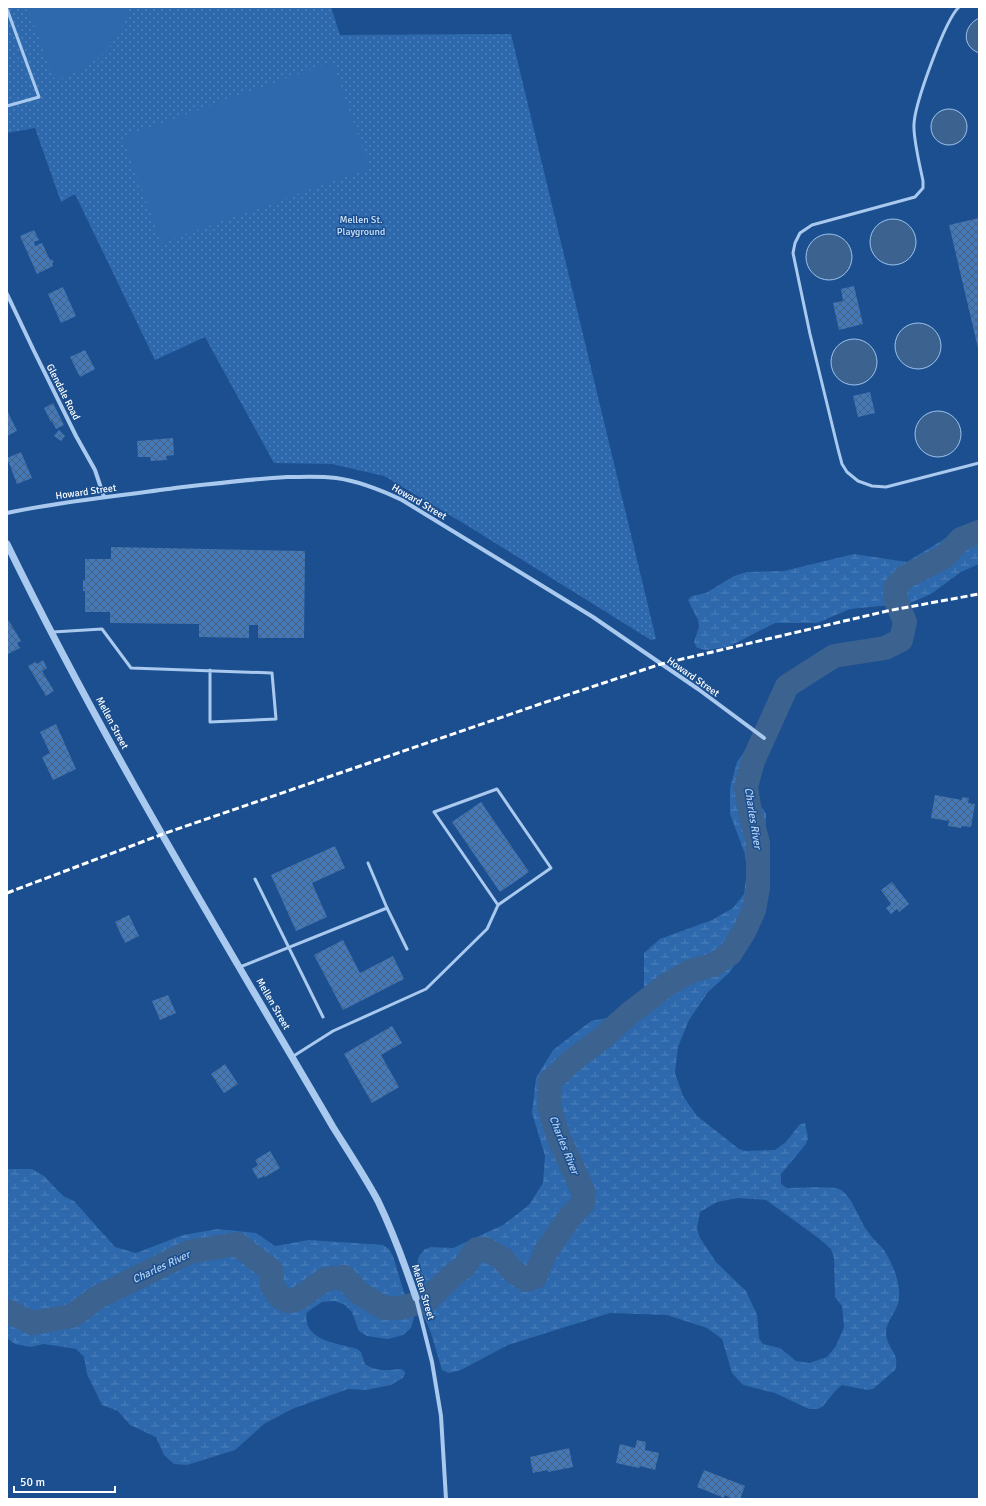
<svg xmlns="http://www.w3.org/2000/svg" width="986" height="1506" viewBox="0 0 986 1506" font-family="Signika,sans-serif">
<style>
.wetland{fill:url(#wetland-marsh);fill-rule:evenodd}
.park{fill:url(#park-dots)}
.pitch{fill:#2e69ad}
.water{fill:#3c6290;stroke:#9cc4f0}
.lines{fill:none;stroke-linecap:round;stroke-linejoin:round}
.river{stroke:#3c6290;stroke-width:24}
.building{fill:url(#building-cross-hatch)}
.service{stroke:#a9c9ee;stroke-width:3}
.minor{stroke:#a9c9ee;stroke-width:4}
.tertiary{stroke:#a9c9ee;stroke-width:7}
.rail{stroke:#fff;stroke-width:3;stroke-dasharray:7 3;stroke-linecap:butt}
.labels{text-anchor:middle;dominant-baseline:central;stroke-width:3;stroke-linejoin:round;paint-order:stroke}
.park-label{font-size:10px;fill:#cfe3fa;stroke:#1b4f8f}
.street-label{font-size:10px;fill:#fff;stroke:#1b4f8f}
.water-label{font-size:11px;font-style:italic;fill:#b5d3f5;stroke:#1b4f8f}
</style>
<defs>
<pattern id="wetland-marsh" width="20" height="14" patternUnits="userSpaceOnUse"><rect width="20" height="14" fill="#2e69ad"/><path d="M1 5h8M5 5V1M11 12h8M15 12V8" fill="none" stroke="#4d80b9"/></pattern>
<pattern id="park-dots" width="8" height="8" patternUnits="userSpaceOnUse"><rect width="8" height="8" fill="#2e69ad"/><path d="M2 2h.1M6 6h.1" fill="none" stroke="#4d80b9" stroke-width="1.8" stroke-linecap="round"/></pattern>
<pattern id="building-cross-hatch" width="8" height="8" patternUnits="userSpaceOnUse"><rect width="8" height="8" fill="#4478b7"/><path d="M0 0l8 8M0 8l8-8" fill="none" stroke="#486282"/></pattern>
</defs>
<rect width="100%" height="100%" fill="#1b4f8f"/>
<g class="wetland">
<polygon points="979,526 979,564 961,572 931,594 910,603 850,609 817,623 775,623 728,647 707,650 697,648 694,642 699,627 698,620 688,600 692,596 706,593 734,576 747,572 784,571 854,554 907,562 959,530"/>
<path d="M752,748L756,749C763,765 749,783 755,799C757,806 763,806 766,814L764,892L762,908L749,944L729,973L708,992L689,1020L678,1047L675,1073L683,1096L697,1116L739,1149L745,1151L775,1150L786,1142L800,1124L805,1123L808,1138L806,1144L781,1174V1184L787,1188C799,1188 829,1186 839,1189C851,1194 859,1219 866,1229C871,1237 878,1243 884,1250C888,1256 892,1265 895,1272C898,1281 900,1290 899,1299C898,1311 886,1320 886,1333C886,1348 901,1353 895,1370L873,1389L867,1390L842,1385L837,1389L823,1406L818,1409H809L775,1393L743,1385L732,1373L722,1339L707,1328L667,1315L610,1313L508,1345L461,1370L449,1373L442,1370L431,1333L423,1314L426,1299L425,1291L418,1277L416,1270L419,1256L425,1249L431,1247L453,1248L503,1225L529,1205L543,1183L545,1156L532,1113L536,1078L553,1050L591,1021L617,1016L636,1001L644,988V953L660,939L712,920L733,908L744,894L747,871L745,854L730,814V788L737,762L746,749ZM738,1198L766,1200L817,1237L831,1249L834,1258L835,1297L842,1306L844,1327L836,1346L827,1357L809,1363L796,1361L780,1348L763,1344L759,1338L757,1315L746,1291L716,1262L700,1238L697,1229L700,1212L717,1202Z"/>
<path d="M7,1169H32L44,1176L63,1196L74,1201L115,1247L136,1253L183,1235L218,1229L256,1233L275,1246L309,1240L383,1245L389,1249L393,1256L406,1299L413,1308L414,1317L411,1328L403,1335L388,1339L367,1336L359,1331L352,1312L345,1305L335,1301L322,1302L307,1312C301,1340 337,1343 357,1349L361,1352L365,1364C376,1372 388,1370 401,1369L404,1371L405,1373L403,1378L391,1385L366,1390L348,1389L292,1409L264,1424L235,1450L187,1465L174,1464L164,1455L156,1437L130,1425L118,1411L102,1405L87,1374L84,1357L76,1349L44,1344L31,1347L15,1344L7,1338Z"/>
</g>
<polygon class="park" points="7,7 331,7 340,35 511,34 656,639 651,640 468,526 384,476 332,464 274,463 205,337 155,360 75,194 61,202 35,128 7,133"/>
<g class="pitch">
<path d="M27,7H129C120,45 92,70 55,80Z"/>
<polygon points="332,62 370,168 161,243 123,137"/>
</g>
<g class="water">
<path d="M979,18V53C961,46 963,26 979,18Z"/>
<circle cx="949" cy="127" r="18"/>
<circle cx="893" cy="242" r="23"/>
<circle cx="829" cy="257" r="23"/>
<circle cx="918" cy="346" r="23"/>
<circle cx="854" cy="362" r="23"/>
<circle cx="938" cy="434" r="23"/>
</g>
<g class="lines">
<polyline class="river" points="7,1311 32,1323 72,1316 98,1297 189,1252 237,1244 271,1270 272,1286 280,1297 288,1301 296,1300 326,1279 344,1277 359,1293 384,1308 400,1308 426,1301 454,1274 464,1267 472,1255 477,1249 485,1249 503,1259 513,1271 526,1280 535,1277 546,1251 570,1217 583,1203 584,1193 558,1136 549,1106 550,1081 573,1060 601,1039 630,1013 668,984 691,971 713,965 730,954 744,932 754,910 758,888 758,843 750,812 746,787 753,761 787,686 834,656 885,648 901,640 905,622 895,598 896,587 905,577 944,557 961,539 979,532"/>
</g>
<g class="building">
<polygon points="979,218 979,348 978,348 949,225"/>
<polygon points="34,230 39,240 34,242 35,246 42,243 50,260 52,259 54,262 52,263 53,266 37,274 20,236"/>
<polygon points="854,286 863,324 839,330 833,303 843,301 841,289"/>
<polygon points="63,287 76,316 61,323 48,294"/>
<polygon points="85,350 95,369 80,377 70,357"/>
<polygon points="870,392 875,413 858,417 853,396"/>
<polygon points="53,403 64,425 56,429 52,421 51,422 44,408"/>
<polygon points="7,410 17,431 7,436"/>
<polygon points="59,430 65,436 61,441 54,436"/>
<polygon points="173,438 174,455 166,456 167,460 151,461 150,457 138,457 137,441"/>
<polygon points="21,452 32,478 17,484 7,458"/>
<polygon points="111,547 305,551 304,638 258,638 258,625 249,625 249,638 199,637 199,624 110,623 110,612 85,612 85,591 83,591 83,580 85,580 85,559 111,559"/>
<polygon points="9,621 21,641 17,643 20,648 8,654 7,622"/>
<polygon points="43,660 47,668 42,671 54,691 46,696 28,666 35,662 37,664"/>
<polygon points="56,724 76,769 53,780 42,757 50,753 40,732"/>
<polygon points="935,795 962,800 962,797 969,798 968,803 975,804 971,827 962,826 961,828 948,826 949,821 931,818"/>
<polygon points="481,802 529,872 500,892 452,822"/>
<polygon points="335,846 345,868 312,883 327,917 296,931 271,875"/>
<polygon points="892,882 909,904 899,912 897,909 891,914 886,908 891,904 881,890"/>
<polygon points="129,915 139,936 125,943 115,922"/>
<polygon points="343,940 360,973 393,956 404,979 343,1010 314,955"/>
<polygon points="168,995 176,1013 160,1020 152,1001"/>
<polygon points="392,1026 402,1043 381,1055 399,1087 372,1103 344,1054"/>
<polygon points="225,1064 238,1084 224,1093 211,1074"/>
<polygon points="270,1151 280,1168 265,1177 264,1176 258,1179 252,1169 258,1165 255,1160"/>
<polygon points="637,1440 646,1442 645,1450 659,1453 655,1470 640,1466 639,1468 616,1463 620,1444 635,1448"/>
<polygon points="569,1448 573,1467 548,1472 548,1470 533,1473 530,1457"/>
<polygon points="704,1470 745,1486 740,1499 734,1499 724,1495 724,1498 697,1487"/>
</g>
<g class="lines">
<g class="service">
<path d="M959,7C945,20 915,103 914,124C913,138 920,166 923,181V188L915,197L812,225L800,233L795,243L793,253L810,334L838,449L842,464L847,472L858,481L872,486L886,487L979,463"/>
<polyline points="7,9 39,97 7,106"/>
<polyline points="53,632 102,629 131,668 272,673 276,719 210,722 210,670"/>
<polyline points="368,863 387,908"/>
<polyline points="255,879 323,1017"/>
<polyline points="240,967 387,908 407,949"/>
<polyline points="292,1057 333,1031 426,989 487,929 498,905 434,812 497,789 551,868 498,905"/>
</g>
<g class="minor">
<polyline points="7,294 34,351 76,436 95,470 104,497"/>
<path d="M7,513C62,501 119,496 175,488C213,484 250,479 287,477C303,477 320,476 336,478C359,481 381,490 402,500L593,617L698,689L764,738"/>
<polyline points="416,1298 432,1362 441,1416 446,1499"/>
</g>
<path class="tertiary" d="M7,544C104,744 221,935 333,1127C348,1151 364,1175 378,1201C393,1232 405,1265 416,1298"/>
<polyline class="rail" points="7,893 163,834 540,704 661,664 887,611 979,594"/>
</g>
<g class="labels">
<g class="park-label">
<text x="361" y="220">Mellen St.<tspan x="361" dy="12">Playground</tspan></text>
</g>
<g class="street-label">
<text transform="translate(63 392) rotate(63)">Glendale Road</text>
<text transform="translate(86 492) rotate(-8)">Howard Street</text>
<text transform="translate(419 502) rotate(30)">Howard Street</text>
<text transform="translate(693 677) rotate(35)">Howard Street</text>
<text transform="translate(112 723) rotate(62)">Mellen Street</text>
<text transform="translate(273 1004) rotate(60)">Mellen Street</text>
<text transform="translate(423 1292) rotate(73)">Mellen Street</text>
</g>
<g class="water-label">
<text transform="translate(753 818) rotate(81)">Charles River</text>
<text transform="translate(564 1145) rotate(68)">Charles River</text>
<text transform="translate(161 1267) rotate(-25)">Charles River</text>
</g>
</g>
<rect width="986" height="1506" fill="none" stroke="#ffffff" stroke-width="16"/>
<path d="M14 1486v6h101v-6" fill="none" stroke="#ffffff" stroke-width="2"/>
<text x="20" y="1486" font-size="12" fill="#ffffff" stroke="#1b4f8f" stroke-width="3" paint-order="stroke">50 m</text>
</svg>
